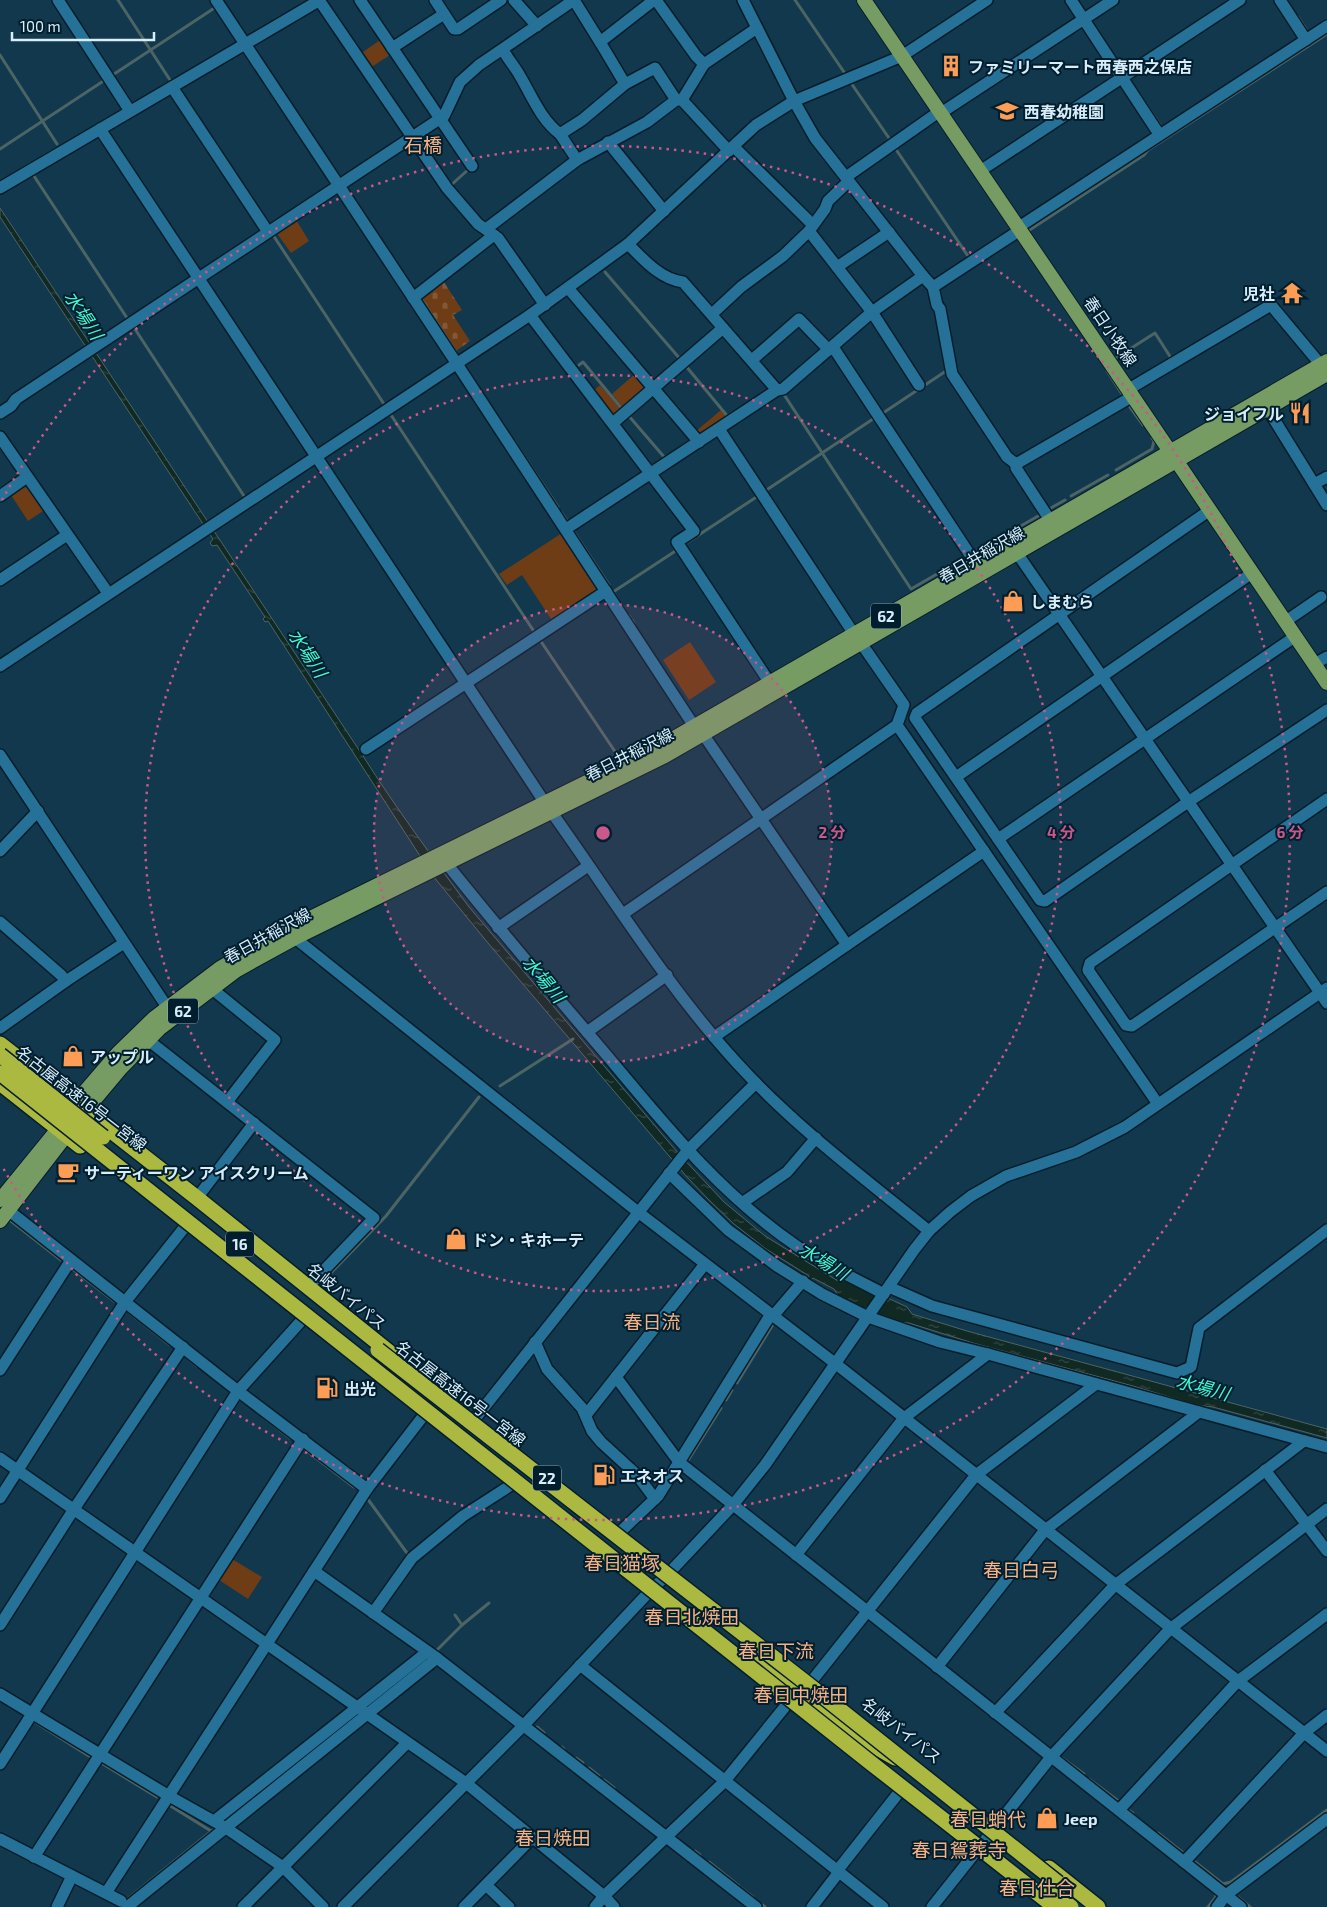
<svg xmlns="http://www.w3.org/2000/svg" width="1327" height="1907" viewBox="0 0 1327 1907" font-family="'Exo 2','Noto Sans JP',sans-serif">
<style>
.grass{fill:#6e3c15}
.cemetery{fill:url(#cemetery-stones)}
.water{fill:url(#water-ripples);stroke:#4d6464}
.lines{fill:none;stroke-linecap:round;stroke-linejoin:round}
.stream{stroke:#4d6464;stroke-width:3}
.minor-casing{stroke:#071e2a;stroke-width:14}
.major-casing{stroke:#071e2a;stroke-width:16}
.highway-casing{stroke:#071e2a;stroke-width:18}
.minor{stroke:#257197;stroke-width:11}
.major{stroke:#769c63;stroke-width:14}
.highway{stroke:#acb941;stroke-width:15}
.highway-bridge-casing{stroke:#071e2a;stroke-width:18;stroke-linecap:butt}
.highway-bridge{stroke:#acb941;stroke-width:15}
.ring{fill:none;stroke:#c9588b;stroke-width:2.5;stroke-dasharray:2.5 5}
.labels{text-anchor:middle;dominant-baseline:central;stroke-width:4;stroke-linejoin:round;paint-order:stroke}
.shield{fill:#001e2e;stroke:#97afbd;stroke-width:1}
.shield-label{font-size:15px;font-weight:bold;fill:#d8edfa}
.poi-label{font-size:16px;font-weight:bold;fill:#d8edfa;stroke:#001e2e;text-anchor:start}
.street-label{font-size:16px;fill:#d8edfa;stroke:#001e2e}
.water-label{font-size:18px;font-style:italic;fill:#41f9d3;stroke:#001e2e}
.quarter-label{font-size:19px;fill:#f6b284;stroke:#001e2e}
.centre{fill:#c9588b;stroke:#001e2e;stroke-width:2.5}
.ring-label{font-size:15px;text-anchor:middle;font-weight:bold;fill:#c9588b;stroke:#001e2e;stroke-width:4;stroke-linejoin:round;paint-order:stroke}
</style>
<defs>
<pattern id="cemetery-stones" width="16" height="16" patternUnits="userSpaceOnUse" patternTransform="scale(1.25)"><rect width="16" height="16" fill="#6e3c15"/><path d="M2 7V4a2 2 0 0 1 4 0v3zM10 15v-3a2 2 0 0 1 4 0v3z" fill="#825838"/></pattern>
<pattern id="water-ripples" width="26" height="14" patternUnits="userSpaceOnUse" patternTransform="scale(1.25)"><rect width="26" height="14" fill="#112923"/><path d="M2 4q2-2 4 0t4 0M15 11q2-2 4 0t4 0" fill="none" stroke="#334844"/></pattern>
</defs>
<rect width="100%" height="100%" fill="#11384c"/>
<g class="grass">
<polygon points="383,38 393,53 370,68 360,54"/>
<polygon points="295,218 309,241 291,253 276,232"/>
<polygon points="636,373 649,388 625,410 612,394"/>
<polygon points="600,385 623,412 615,419 592,392"/>
<polygon points="721,410 727,417 699,436 695,432"/>
<polygon points="24,487 28,488 43,511 28,521 11,495"/>
<polygon points="562,533 601,591 553,622 522,575 507,585 499,574"/>
<polygon points="690,642 716,682 689,700 663,660"/>
<polygon points="232,1559 262,1577 248,1599 219,1580"/>
</g>
<polygon class="cemetery" points="442,279 462,310 453,315 470,341 456,351 420,296"/>
<path class="water" d="M0,208L361,753L364,751L366,755L363,756C396,808 433,858 469,907L678,1153L724,1202L765,1236L838,1281L849,1280L907,1307L912,1314L967,1331L1327,1429V1438L1213,1407L1196,1405L1133,1386L973,1343L909,1323L895,1322L839,1297L834,1289L813,1278L811,1280L808,1279L809,1276L766,1249L734,1224L710,1201L687,1177L488,943L433,876L268,621L265,622L263,619L265,617L217,545L212,546L210,543L213,539L0,217Z"/>
<g class="lines">
<g class="stream">
<polyline points="118,0 170,80"/>
<polyline points="795,0 846,75"/>
<polyline points="1298,17 1306,29"/>
<polyline points="0,55 57,144"/>
<polyline points="851,83 891,141"/>
<polyline points="1137,91 1160,125"/>
<polyline points="895,148 970,259"/>
<polyline points="0,149 216,7"/>
<polyline points="34,176 129,321"/>
<polyline points="450,186 470,168"/>
<polyline points="1028,231 1144,155 1148,150 1327,34"/>
<polyline points="273,235 384,404"/>
<polyline points="605,272 681,360"/>
<polyline points="420,297 456,352"/>
<polyline points="133,326 244,496"/>
<polyline points="1114,359 1155,333 1171,358"/>
<polyline points="579,365 583,362 623,410"/>
<polyline points="685,365 729,418"/>
<polyline points="1107,371 1122,394"/>
<polyline points="783,393 911,589 963,559"/>
<polyline points="1130,407 1143,425"/>
<polyline points="883,413 946,371 946,368"/>
<polyline points="391,415 535,633"/>
<polyline points="628,415 665,458"/>
<polyline points="510,435 558,507"/>
<polyline points="1116,470 1152,449 1154,441 1152,438"/>
<polyline points="768,489 873,419"/>
<polyline points="1071,496 1108,475"/>
<polyline points="1049,509 1065,500"/>
<polyline points="561,512 567,521"/>
<polyline points="574,532 609,585"/>
<polyline points="1003,536 1040,515 1039,513"/>
<polyline points="685,544 758,496"/>
<polyline points="977,551 997,539"/>
<polyline points="625,611 613,592 677,550"/>
<polyline points="628,615 630,617"/>
<polyline points="632,620 634,624"/>
<polyline points="540,640 618,756"/>
<polyline points="500,1086 573,1039"/>
<polyline points="11,1221 61,1260"/>
<polyline points="74,1270 114,1301"/>
<polyline points="326,1278 386,1216 479,1097"/>
<polyline points="130,1313 170,1345"/>
<polyline points="186,1357 197,1366"/>
<polyline points="737,1383 772,1326"/>
<polyline points="726,1400 732,1390"/>
<polyline points="262,1416 290,1438"/>
<polyline points="307,1451 354,1487"/>
<polyline points="687,1462 721,1408"/>
<polyline points="367,1498 407,1553"/>
<polyline points="661,1500 680,1472"/>
<polyline points="455,1615 462,1625"/>
<polyline points="435,1652 462,1625 489,1603"/>
<polyline points="365,1708 386,1692"/>
<polyline points="35,1722 89,1756"/>
<polyline points="537,1727 544,1733"/>
<polyline points="562,1747 564,1749"/>
<polyline points="576,1758 583,1763"/>
<polyline points="1062,1758 1084,1774"/>
<polyline points="103,1764 157,1797"/>
<polyline points="589,1768 599,1776"/>
<polyline points="1089,1779 1117,1800"/>
<polyline points="604,1780 614,1788"/>
<polyline points="169,1805 211,1831"/>
<polyline points="1130,1811 1133,1813"/>
<polyline points="225,1821 358,1714"/>
<polyline points="1158,1833 1182,1852"/>
<polyline points="695,1851 700,1855"/>
<polyline points="709,1862 739,1886"/>
<polyline points="1195,1862 1223,1884 1231,1882 1327,1810"/>
<polyline points="741,1888 753,1897"/>
<polyline points="1238,1897 1250,1907"/>
<polyline points="124,1902 213,1830"/>
<polyline points="763,1905 765,1907"/>
<polyline points="1208,1907 1216,1897 1215,1892"/>
</g>
<g class="minor-casing">
<g id="minor">
<polyline points="58,0 130,111"/>
<polyline points="216,0 457,364 694,726"/>
<polyline points="319,0 447,188 478,224 498,238 545,305"/>
<polyline points="360,0 472,166"/>
<polyline points="435,0 454,29 458,29 501,0"/>
<polyline points="514,0 537,26"/>
<polyline points="574,0 600,42"/>
<polyline points="656,0 696,56 704,64"/>
<polyline points="743,0 794,101 815,138 923,276 933,287 937,305 940,309 952,374 1007,457 1016,464"/>
<polyline points="1071,0 1159,134"/>
<polyline points="1280,0 1306,40"/>
<polyline points="392,48 444,14"/>
<path d="M503,50C508,59 515,67 520,76C532,96 541,120 560,134L582,120L625,84L655,68L676,100"/>
<polyline points="625,84 600,42 654,0"/>
<polyline points="172,87 268,232"/>
<polyline points="682,100 729,151"/>
<polyline points="941,113 1113,0"/>
<path d="M100,129L545,803C608,890 664,983 736,1062C793,1125 863,1177 929,1231"/>
<polyline points="560,134 577,160"/>
<polyline points="608,142 664,211"/>
<polyline points="734,147 813,225"/>
<polyline points="980,171 1240,0"/>
<polyline points="846,177 940,111"/>
<polyline points="0,188 320,0"/>
<polyline points="1019,227 1327,26"/>
<polyline points="486,229 577,160 647,122 676,100 682,100 704,64 757,28"/>
<polyline points="809,231 872,312 919,385"/>
<path d="M628,244C643,259 660,279 683,282L777,390"/>
<polyline points="837,267 889,232"/>
<polyline points="933,287 1020,230"/>
<polyline points="568,288 699,442"/>
<polyline points="413,298 494,235"/>
<polyline points="712,314 741,287 783,256 809,231 825,209 828,201 849,181"/>
<polyline points="530,315 694,531 677,542 770,683"/>
<polyline points="833,347 976,564"/>
<polyline points="752,360 799,319 829,350"/>
<polyline points="1129,389 1271,305 1321,365"/>
<polyline points="1267,408 1327,505"/>
<polyline points="0,413 11,406 16,399 444,116 460,82 479,65 574,0"/>
<polyline points="613,423 723,328"/>
<polyline points="719,429 854,634"/>
<polyline points="0,437 108,593"/>
<polyline points="1314,484 1327,477"/>
<polyline points="0,496 27,477"/>
<polyline points="1210,510 917,713 915,718 1040,900 1045,901 1188,802 1327,710"/>
<polyline points="1050,520 1016,468 1016,464 1133,396"/>
<polyline points="566,529 777,390 783,389 872,312 923,276"/>
<polyline points="1017,553 1327,1003"/>
<polyline points="0,580 67,535"/>
<polyline points="1286,621 1321,597"/>
<polyline points="1314,664 1327,657"/>
<polyline points="0,666 530,315 628,244 756,125 794,101 902,56 987,0"/>
<polyline points="897,725 1158,1104"/>
<polyline points="703,734 847,945 984,851"/>
<polyline points="366,749 606,591"/>
<polyline points="0,755 167,1007"/>
<polyline points="956,777 1252,573"/>
<polyline points="1327,799 1090,963 1088,970 1126,1025 1132,1026 1327,892"/>
<polyline points="998,839 1296,636"/>
<polyline points="0,851 38,811"/>
<path d="M447,864C498,928 551,990 604,1052C664,1124 720,1194 798,1247C825,1265 856,1279 884,1294"/>
<polyline points="623,914 897,725 904,705 861,643"/>
<polyline points="0,922 61,975 66,981"/>
<polyline points="498,928 588,866"/>
<polyline points="295,938 436,1051 638,1212 836,1364 1327,1751"/>
<polyline points="211,988 275,1040 227,1102"/>
<polyline points="0,1028 66,981 124,943"/>
<polyline points="587,1032 667,975"/>
<polyline points="714,1037 847,945"/>
<polyline points="148,1040 374,1218 308,1287"/>
<polyline points="669,1173 728,1230 777,1266 822,1294 868,1317 940,1342 988,1354 1327,1447"/>
<polyline points="197,1198 254,1123"/>
<polyline points="742,1203 787,1172 816,1138"/>
<polyline points="8,1210 238,1391 367,1489"/>
<polyline points="889,1287 932,1306 1177,1373 1191,1367 1199,1328 1327,1230"/>
<polyline points="773,1316 803,1281"/>
<polyline points="535,1342 547,1369 582,1408 592,1431 601,1442 637,1475 655,1499"/>
<polyline points="0,1370 71,1260"/>
<polyline points="616,1377 679,1462 1241,1907"/>
<polyline points="586,1415 705,1264"/>
<polyline points="474,1420 688,1150 756,1083"/>
<polyline points="0,1458 466,1783 604,1896 614,1907"/>
<polyline points="1265,1470 1327,1551"/>
<polyline points="0,1498 125,1302 184,1228"/>
<polyline points="619,1533 658,1496 771,1314"/>
<polyline points="796,1555 904,1418 988,1354"/>
<polyline points="314,1571 437,1658 756,1907"/>
<polyline points="373,1613 412,1558 463,1516 511,1485"/>
<polyline points="0,1625 74,1509 183,1347"/>
<polyline points="580,1665 883,1907"/>
<polyline points="937,1667 1045,1530 1199,1412"/>
<polyline points="811,1682 976,1475 1096,1384"/>
<polyline points="0,1694 169,1796 226,1828 283,1867 323,1907"/>
<polyline points="995,1713 1115,1585 1304,1441"/>
<polyline points="0,1764 238,1391 302,1320"/>
<polyline points="1119,1810 1238,1681 1327,1614"/>
<polyline points="214,1821 427,1652"/>
<polyline points="0,1839 121,1901"/>
<polyline points="34,1857 303,1439"/>
<polyline points="1184,1862 1304,1733 1327,1715"/>
<polyline points="837,1871 900,1791"/>
<polyline points="486,1885 509,1907"/>
<polyline points="106,1893 367,1489 424,1415"/>
<polyline points="57,1907 72,1876"/>
<polyline points="127,1907 437,1658"/>
<polyline points="243,1907 407,1743"/>
<polyline points="343,1907 524,1725 648,1593 670,1572 733,1505 765,1465 914,1250 929,1231 950,1212 971,1196 1006,1176 1076,1152 1125,1127 1327,988"/>
<polyline points="464,1907 532,1838"/>
<polyline points="595,1907 604,1896 724,1782 788,1703"/>
<polyline points="812,1907 839,1872"/>
<polyline points="932,1907 1051,1757 1170,1629 1327,1509"/>
<polyline points="1217,1907 1226,1895 1327,1819"/>
</g>
</g>
<g class="major-casing">
<g id="major">
<polyline points="864,0 1327,683"/>
<polyline points="0,1200 58,1129 75,1103 118,1053 154,1018 220,968 286,930 660,746 1327,361"/>
<polyline points="0,1221 85,1111 121,1068 159,1029 237,970 295,938 665,756 1327,374"/>
</g>
</g>
<g class="highway-casing">
<g id="highway">
<polyline points="0,1044 197,1198 393,1355"/>
<polyline points="0,1083 80,1146"/>
<polyline points="754,1657 853,1734 895,1758"/>
<polyline points="1049,1868 1098,1907"/>
</g>
</g>
<use href="#minor" class="minor"/>
<use href="#major" class="major"/>
<use href="#highway" class="highway"/>
<g class="highway-bridge-casing">
<g id="highway-bridge">
<polyline points="0,1055 103,1137"/>
<polyline points="0,1073 871,1763 1055,1907"/>
<polyline points="378,1350 805,1682 1058,1883"/>
<polyline points="1048,1889 1071,1907"/>
</g>
</g>
<use href="#highway-bridge" class="highway-bridge"/>
</g>
<circle cx="603" cy="833" r="229" fill="#c9588b" fill-opacity=".12"/>
<g class="ring">
<circle cx="603" cy="833" r="229"/>
<circle cx="603" cy="833" r="458"/>
<path d="M2 500A687 687 0 1 1 2 1166"/>
</g>
<defs>
<g id="building-bare" transform="scale(1.725)"><path d="M-4-6H4V6H1V3H-1V6H-4ZM-2.5-4.3h1.7v1.8h-1.7ZM.8-4.3h1.7v1.8H.8ZM-2.5-1h1.7V.8h-1.7ZM.8-1h1.7V.8H.8Z" fill="#fd9d55" stroke="#001e2e" stroke-width="2.5" paint-order="stroke"/></g>
<g id="school-bare" transform="scale(1.725)"><path d="M0-5L7-2L0 1L-7-2ZM-4 1L0 2.5L4 1V4Q0 6-4 4Z" fill="#fd9d55" stroke="#001e2e" stroke-width="2.5" paint-order="stroke"/></g>
<g id="temple-bare" transform="scale(1.725)"><path d="M0-6L5-2H3V0L6.5 2.5H4V6H1.5V3h-3V6H-4V2.5H-6.5L-3 0V-2H-5Z" fill="#fd9d55" stroke="#001e2e" stroke-width="2.5" paint-order="stroke"/></g>
<g id="restaurant-bare" transform="scale(1.725)"><path d="M-5-6h1v4h1v-4h1v4h1v-4h1v5L-1.5 .5V6h-2V.5L-5-1ZM5-6V6H3V1.5H1.5Q1.5-4 5-6Z" fill="#fd9d55" stroke="#001e2e" stroke-width="2.5" paint-order="stroke"/></g>
<g id="shop-bare" transform="scale(1.725)"><path d="M-5-2.5h2.3a2.7 3.5 0 0 1 5.4 0H5L5.5 6h-11ZM-1.5-2.5h3a1.5 2.3 0 0 0-3 0Z" fill="#fd9d55" stroke="#001e2e" stroke-width="2.5" paint-order="stroke"/></g>
<g id="cafe-bare" transform="scale(1.725)"><path d="M-5.5-4.5H6V0H3Q3 3.5 0 3.5H-2.5Q-5.5 3.5-5.5 0ZM3-3.2v2h1.7v-2ZM-6 4.5H4V6H-6Z" fill="#fd9d55" stroke="#001e2e" stroke-width="2.5" paint-order="stroke"/></g>
<g id="fuel-bare" transform="scale(1.725)"><path d="M-5.5-6h7V0h2V4h1.3V-2.5L3-4.5l.8-.8L6-3V5H2.5V1h-1V6h-7ZM-4.2-4.7v3.2H.2V-4.7Z" fill="#fd9d55" stroke="#001e2e" stroke-width="2.5" paint-order="stroke"/></g>
</defs>
<g fill-rule="evenodd">
<use href="#building-bare" x="951" y="66"/>
<use href="#school-bare" x="1007" y="111"/>
<use href="#temple-bare" x="1292" y="293"/>
<use href="#restaurant-bare" x="1300" y="413"/>
<use href="#shop-bare" x="1013" y="601"/>
<use href="#shop-bare" x="73" y="1056"/>
<use href="#cafe-bare" x="68" y="1172"/>
<use href="#shop-bare" x="456" y="1239"/>
<use href="#fuel-bare" x="327" y="1388"/>
<use href="#fuel-bare" x="604" y="1475"/>
<use href="#shop-bare" x="1047" y="1818"/>
</g>
<g class="labels">
<g class="shield">
<rect x="871" y="603.5" width="30" height="25" rx="4"/>
<rect x="168" y="998.5" width="30" height="25" rx="4"/>
<rect x="226" y="1231.5" width="28" height="25" rx="4"/>
<rect x="533" y="1465.5" width="28" height="25" rx="4"/>
</g>
<g class="shield-label">
<text x="886" y="616">62</text>
<text x="183" y="1011">62</text>
<text x="240" y="1244">16</text>
<text x="547" y="1478">22</text>
</g>
<g class="poi-label">
<text x="968" y="66">ファミリーマート西春西之保店</text>
<text x="1024" y="111">西春幼稚園</text>
<text x="1275" y="293" text-anchor="end">児社</text>
<text x="1284" y="413" text-anchor="end">ジョイフル</text>
<text x="1030" y="601">しまむら</text>
<text x="90" y="1056">アップル</text>
<text x="84" y="1172">サーティーワン アイスクリーム</text>
<text x="472" y="1239">ドン・キホーテ</text>
<text x="344" y="1388">出光</text>
<text x="620" y="1475">エネオス</text>
<text x="1064" y="1818">Jeep</text>
</g>
<g class="street-label">
<text transform="translate(1111 331) rotate(56)">春日小牧線</text>
<text transform="translate(981 554) rotate(-30)">春日井稲沢線</text>
<text transform="translate(629 754) rotate(-27)">春日井稲沢線</text>
<text transform="translate(267 935) rotate(-29)">春日井稲沢線</text>
<text transform="translate(82 1098) rotate(38)">名古屋高速16号一宮線</text>
<text transform="translate(347 1296) rotate(39)">名岐バイパス</text>
<text transform="translate(461 1393) rotate(38)">名古屋高速16号一宮線</text>
<text transform="translate(902 1730) rotate(38)">名岐バイパス</text>
</g>
<g class="water-label">
<text transform="translate(84 315) rotate(57)">水場川</text>
<text transform="translate(308 653) rotate(57)">水場川</text>
<text transform="translate(544 979) rotate(50)">水場川</text>
<text transform="translate(824 1261) rotate(31)">水場川</text>
<text transform="translate(1203 1387) rotate(15)">水場川</text>
</g>
<g class="quarter-label">
<text x="423" y="144">石橋</text>
<text x="652" y="1321">春日流</text>
<text x="622" y="1562">春日猫塚</text>
<text x="1021" y="1569">春日白弓</text>
<text x="692" y="1616">春日北焼田</text>
<text x="776" y="1650">春日下流</text>
<text x="801" y="1694">春日中焼田</text>
<text x="988" y="1818">春日蛸代</text>
<text x="553" y="1837">春日焼田</text>
<text x="959" y="1849">春日鴛葬寺</text>
<text x="1037" y="1887">春日仕合</text>
</g>
</g>
<circle cx="603" cy="833" r="8" class="centre"/>
<g class="ring-label">
<text x="832" y="838">2 分</text>
<text x="1061" y="838">4 分</text>
<text x="1290" y="838">6 分</text>
</g>
<path d="M12 32v8h142v-8" fill="none" stroke="#d8edfa" stroke-width="2.5"/>
<text x="20" y="32" font-size="15" fill="#d8edfa" stroke="#001e2e" stroke-width="4" paint-order="stroke">100 m</text>
</svg>
